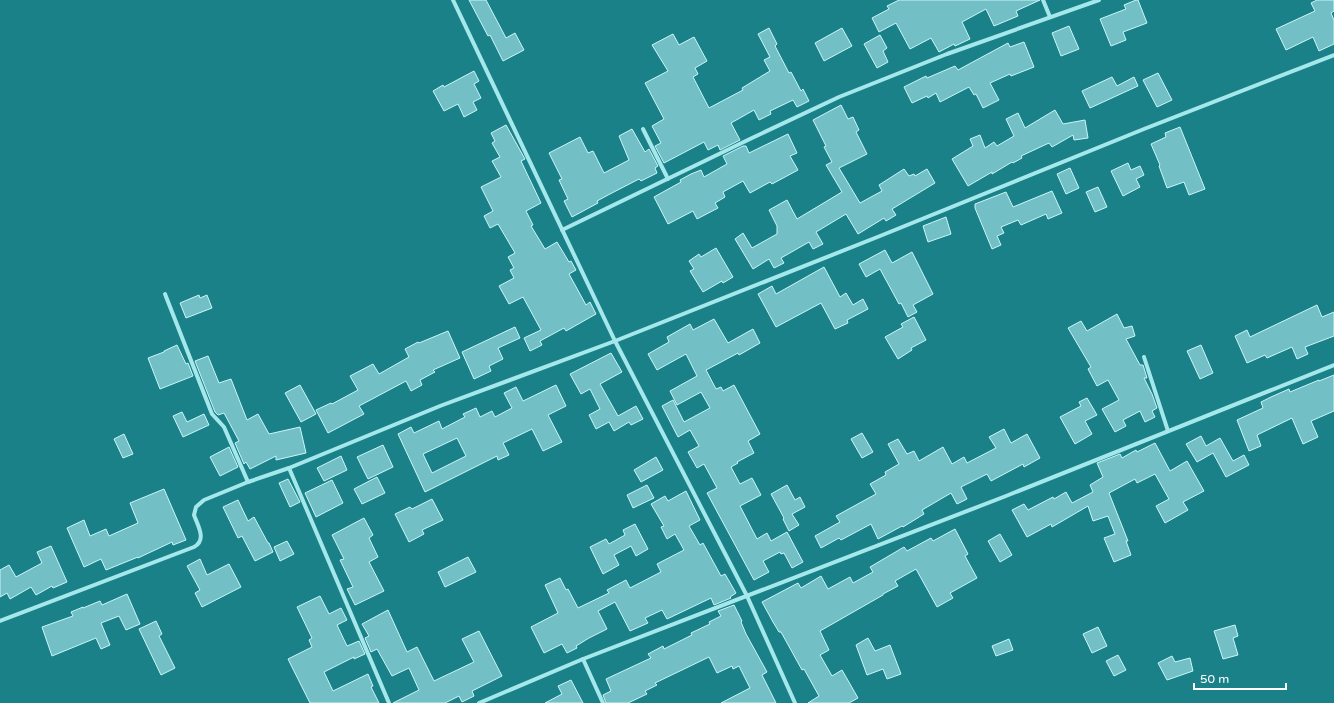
<svg xmlns="http://www.w3.org/2000/svg" width="1334" height="703" viewBox="0 0 1334 703" font-family="'Varela Round',sans-serif">
<style>
.building{fill:#72c0c5;stroke:#caf6f9;fill-rule:evenodd}
.lines{fill:none;stroke-linecap:round;stroke-linejoin:round}
.street{stroke:#a5e8ec;stroke-width:4}
</style>
<rect width="100%" height="100%" fill="#1b8189"/>
<g class="building">
<polygon points="469,0 486,0 506,38 515,33 524,50 503,61 490,35 488,36"/>
<polygon points="899,0 1040,0 1016,11 1018,16 994,26 986,9 962,22 970,39 955,46 954,44 939,52 931,38 910,49 896,23 879,32 872,18 889,9 887,6"/>
<polygon points="1136,0 1138,0 1147,23 1123,32 1126,40 1111,46 1100,19 1126,9 1124,5"/>
<polygon points="1317,0 1334,0 1334,11 1331,13 1334,20 1334,44 1319,51 1313,37 1286,50 1276,29 1315,11 1311,3"/>
<polygon points="1069,26 1079,49 1061,56 1052,33"/>
<polygon points="769,28 777,44 775,46 789,73 791,72 801,91 803,89 809,101 797,107 793,100 770,111 771,114 759,120 754,110 731,123 740,140 720,150 718,145 708,150 704,142 664,163 655,146 661,143 652,126 664,119 645,83 668,71 652,45 673,34 679,45 694,37 707,61 695,68 698,74 693,77 709,108 743,90 742,88 770,71 764,60 770,57 758,34"/>
<polygon points="842,28 852,46 824,61 815,43"/>
<polygon points="880,35 887,48 883,51 888,62 877,68 864,44"/>
<polygon points="1024,42 1034,67 1011,76 1010,74 990,83 999,100 983,108 976,94 974,95 969,87 940,102 936,93 928,98 927,96 912,103 904,87 926,76 927,78 955,66 958,70 1008,43 1010,47"/>
<polygon points="474,71 479,81 474,84 481,98 473,102 477,110 464,117 458,104 444,111 433,91 443,85 444,87"/>
<polygon points="1158,73 1172,100 1157,107 1143,80"/>
<polygon points="1112,77 1117,86 1134,77 1138,86 1090,108 1082,91"/>
<polygon points="841,105 848,119 853,117 859,130 856,132 867,154 839,168 860,203 882,191 879,185 904,169 909,176 914,174 915,176 927,169 935,183 892,209 896,215 886,221 884,218 858,234 846,214 816,232 823,244 813,249 809,242 781,258 784,263 774,268 769,259 753,269 735,239 743,233 752,248 777,234 777,226 769,210 787,200 797,219 842,192 826,165 832,162 824,147 826,146 813,120"/>
<polygon points="1055,110 1063,124 1085,120 1088,138 1074,140 1073,135 1052,147 1049,143 1021,156 1022,158 1013,163 1012,162 992,174 992,172 968,186 952,159 973,146 970,139 980,135 985,148 994,142 997,146 1014,136 1006,119 1018,113 1025,128"/>
<polygon points="506,125 525,159 521,161 541,203 526,211 533,225 531,226 545,249 557,242 569,262 571,261 576,270 569,274 586,305 590,302 596,314 566,331 564,328 540,341 542,345 530,351 524,338 541,330 523,297 509,304 499,286 514,278 510,270 514,268 508,257 515,253 498,224 490,228 484,216 493,211 481,187 501,177 492,161 500,157 492,143 495,141 491,133"/>
<polygon points="1180,127 1205,189 1189,195 1184,182 1167,188 1159,166 1160,165 1151,144 1166,137 1165,133"/>
<polygon points="632,129 645,152 649,149 658,166 655,168 657,173 641,181 639,179 610,194 597,201 598,203 572,217 564,201 568,199 559,180 562,179 549,153 580,137 588,153 593,151 604,173 629,160 619,136"/>
<polygon points="788,134 797,153 790,156 798,170 772,184 770,182 750,193 743,181 723,192 725,197 715,203 718,208 697,219 693,211 668,224 654,197 681,182 680,180 691,174 701,170 704,177 727,164 723,156 743,146 746,146 749,153"/>
<polygon points="1128,163 1131,170 1140,166 1144,175 1136,179 1140,187 1123,196 1111,171"/>
<polygon points="1070,168 1079,188 1066,194 1057,174"/>
<polygon points="1098,187 1107,207 1095,212 1086,192"/>
<polygon points="1052,191 1062,213 1048,219 1046,214 1021,225 1018,220 1001,227 1004,233 997,236 1001,245 992,249 975,208 975,204 1006,192 1013,207"/>
<polygon points="946,217 951,234 928,242 923,226"/>
<polygon points="716,248 733,277 723,283 722,281 703,292 690,271 694,269 689,261 699,254 701,257"/>
<polygon points="885,250 892,263 912,252 933,294 913,305 917,312 908,317 901,303 899,304 880,269 866,277 859,264"/>
<polygon points="824,267 840,297 846,293 853,305 863,299 868,309 847,320 848,323 835,329 821,303 776,327 758,294 772,286 776,294"/>
<polygon points="199,295 200,298 207,295 212,308 186,318 180,303"/>
<polygon points="1317,305 1322,317 1334,312 1334,336 1305,347 1308,354 1297,359 1292,347 1267,358 1265,355 1247,363 1235,336 1247,330 1250,337"/>
<polygon points="1117,314 1124,328 1132,326 1135,336 1126,339 1140,365 1143,365 1147,378 1144,378 1152,394 1157,408 1152,411 1155,417 1145,422 1140,411 1123,420 1126,426 1115,432 1102,409 1119,400 1108,380 1097,386 1088,369 1091,367 1068,328 1081,321 1087,331"/>
<polygon points="914,317 926,340 911,348 912,350 898,359 885,337 903,327 901,324"/>
<polygon points="714,319 728,343 753,329 760,343 739,355 738,353 706,370 716,389 721,387 723,391 734,385 760,434 748,441 754,453 737,462 738,463 731,467 740,484 752,478 761,495 740,506 757,539 767,533 771,541 787,532 803,562 792,568 784,553 781,554 780,552 763,561 769,572 754,580 707,493 717,488 704,464 697,468 688,452 699,446 690,430 678,437 662,406 673,400 684,422 710,408 701,392 677,405 670,391 697,376 686,354 657,370 648,354 669,342 667,337 690,324 693,330"/>
<polygon points="515,327 520,338 498,348 503,359 489,366 491,371 474,379 462,352"/>
<polygon points="448,331 460,358 433,370 435,372 420,380 422,385 411,391 406,381 359,406 364,414 328,433 316,410 331,403 332,404 358,390 350,376 373,364 379,374 409,357 405,349 418,342 419,343"/>
<polygon points="177,345 186,364 188,363 193,376 160,389 148,358 164,352 164,351"/>
<polygon points="1201,345 1213,373 1200,379 1187,351"/>
<polygon points="611,353 622,372 600,384 618,416 636,406 643,419 631,425 629,422 614,431 609,422 596,429 589,415 600,409 590,389 581,394 570,374"/>
<polygon points="208,356 219,383 231,379 247,420 258,414 269,434 300,427 306,453 276,460 276,456 250,469 246,462 244,464 235,443 239,441 224,413 218,415 215,412 195,361"/>
<polygon points="1334,375 1334,411 1311,421 1318,437 1303,444 1292,418 1257,435 1261,446 1249,451 1237,420 1263,408 1261,402 1271,397 1289,389 1290,392 1319,380 1319,381"/>
<polygon points="300,385 316,414 301,422 285,393"/>
<path d="M556,385L566,406L548,415L562,442L543,451L532,429L503,443L509,455L498,460L497,456L425,492L398,434L411,427L414,433L439,421L442,429L465,417L463,414L476,408L480,417L492,411L495,417L512,408L504,393L516,387L523,401ZM457,438L466,456L432,473L423,454Z"/>
<polygon points="1087,398 1097,415 1085,421 1092,434 1075,444 1060,417 1081,406 1079,402"/>
<polygon points="182,412 187,422 204,414 209,425 183,437 173,416"/>
<polygon points="1004,429 1011,443 1027,434 1040,458 1024,467 1023,464 991,481 987,474 961,487 967,499 957,504 951,493 922,510 924,514 903,527 902,526 878,539 871,524 841,540 839,538 821,548 815,536 840,522 836,516 876,494 870,484 886,475 885,472 899,464 888,444 898,439 907,454 914,451 919,461 943,447 952,464 964,457 967,463 996,448 989,437"/>
<polygon points="862,433 873,452 862,458 851,439"/>
<polygon points="124,434 133,454 123,458 114,439"/>
<polygon points="1201,436 1206,446 1220,438 1233,461 1244,455 1249,465 1226,477 1213,453 1197,462 1186,444"/>
<polygon points="1155,443 1170,471 1187,461 1204,491 1183,502 1188,510 1165,523 1156,506 1169,499 1155,474 1137,483 1135,479 1109,493 1128,541 1126,541 1131,555 1114,562 1104,538 1115,534 1108,516 1093,521 1088,506 1052,527 1051,524 1027,537 1012,510 1024,504 1028,510 1053,497 1054,499 1066,492 1072,503 1093,492 1090,485 1103,477 1097,463 1120,454 1122,458 1136,450 1137,452"/>
<polygon points="383,445 393,467 368,479 357,457"/>
<polygon points="229,447 238,467 220,476 210,457"/>
<polygon points="341,456 347,470 324,481 317,468"/>
<polygon points="656,457 663,470 641,482 634,470"/>
<polygon points="377,477 385,493 362,504 354,489"/>
<polygon points="288,479 300,502 290,507 279,483"/>
<polygon points="332,480 343,503 316,517 305,493"/>
<polygon points="647,485 654,498 633,508 627,495"/>
<polygon points="787,485 795,500 800,497 805,507 792,514 799,525 789,531 783,519 784,518 771,494"/>
<polygon points="164,489 186,540 173,545 172,542 138,558 138,557 106,570 101,559 84,567 67,528 84,520 90,536 106,529 109,536 138,523 130,503"/>
<polygon points="686,491 700,520 689,526 700,545 703,543 721,576 725,574 736,593 730,597 731,598 714,605 711,598 667,619 662,610 645,618 648,623 630,631 615,602 598,611 607,629 589,638 576,646 577,648 567,653 562,644 544,653 531,627 558,613 545,585 560,578 566,590 568,589 578,608 609,593 607,590 626,580 630,588 661,572 657,564 684,550 675,534 667,539 661,527 664,526 651,504 665,496 668,501"/>
<polygon points="432,499 443,520 422,530 424,534 409,542 395,514 410,507 412,509"/>
<polygon points="238,500 248,521 254,517 268,543 269,543 273,552 255,561 242,536 238,538 223,507"/>
<polygon points="364,518 373,535 369,538 378,557 369,562 384,591 355,605 347,589 353,587 340,560 344,559 332,535"/>
<polygon points="635,524 648,549 636,556 631,546 614,555 619,565 603,574 590,547 606,539 609,544 625,535 623,530"/>
<polygon points="955,529 968,554 965,556 977,578 950,593 953,598 937,607 916,569 895,581 898,586 883,594 883,595 820,631 829,650 820,655 832,676 842,670 858,698 849,703 808,703 819,696 804,669 802,670 781,632 779,632 773,622 762,602 798,583 801,588 821,576 828,589 850,577 853,583 873,572 870,567 904,547 907,551 931,538 933,541"/>
<polygon points="1000,534 1012,555 1000,562 988,541"/>
<polygon points="287,541 294,554 280,561 274,547"/>
<polygon points="51,546 67,582 53,588 52,586 36,595 31,587 10,599 7,593 0,597 0,570 9,565 16,577 42,563 37,552"/>
<polygon points="468,557 476,572 445,587 438,572"/>
<polygon points="200,559 207,575 229,564 241,587 202,607 195,593 200,590 187,566"/>
<polygon points="127,594 140,624 126,630 119,616 101,623 110,645 101,649 96,638 52,656 42,627 73,616 71,612 83,607 83,608 100,601 102,605"/>
<polygon points="320,596 329,614 341,608 347,620 337,625 347,646 359,641 365,654 354,659 354,657 324,672 333,691 368,674 373,686 371,687 379,703 310,703 288,659 312,647 309,640 312,638 297,607"/>
<polygon points="734,605 742,621 741,622 746,634 767,672 762,675 776,703 721,703 750,688 739,666 733,669 732,666 717,673 709,657 655,683 657,685 645,691 647,694 628,703 606,703 603,695 611,691 606,679 651,658 648,654 663,646 664,649 692,635 691,633 710,624 709,622 721,616 718,611"/>
<polygon points="388,610 407,652 417,647 434,681 474,662 462,639 479,631 502,676 472,691 474,696 462,702 459,696 445,703 393,703 419,690 409,668 392,676 377,649 371,652 365,638 369,636 362,624"/>
<polygon points="156,621 162,634 159,636 175,668 161,675 139,629"/>
<polygon points="1235,625 1238,636 1233,638 1238,655 1223,659 1214,631"/>
<polygon points="1098,627 1107,646 1092,653 1083,634"/>
<polygon points="868,638 875,651 890,645 901,674 887,679 883,669 867,675 856,645"/>
<polygon points="1009,639 1013,650 996,656 992,646"/>
<polygon points="1118,655 1126,670 1114,676 1106,661"/>
<polygon points="1172,656 1175,662 1190,658 1193,671 1167,680 1158,663"/>
<polygon points="571,680 583,703 545,703 562,694 558,686"/>
</g>
<g class="lines">
<g class="street">
<polyline points="453,0 615,341 747,596 795,703"/>
<polyline points="1043,0 1050,17"/>
<polyline points="643,129 668,179"/>
<polyline points="562,230 752,138 839,97 947,54 1099,0"/>
<polyline points="165,294 212,414 224,427 248,482"/>
<polyline points="1144,357 1168,431"/>
<polyline points="289,468 389,703"/>
<path d="M0,621L194,547C207,540 198,526 194,515L196,507L204,500L248,482L289,468L440,406L615,341L880,236L1144,129L1334,55"/>
<polyline points="583,659 603,703"/>
<polyline points="479,703 583,659 1006,496 1334,365"/>
</g>
</g>
<path d="M1194 683v6h92v-6" fill="none" stroke="#ffffff" stroke-width="2"/>
<text x="1200" y="683" font-size="12" fill="#ffffff" stroke="#1b8189" stroke-width="3" paint-order="stroke">50 m</text>
</svg>
